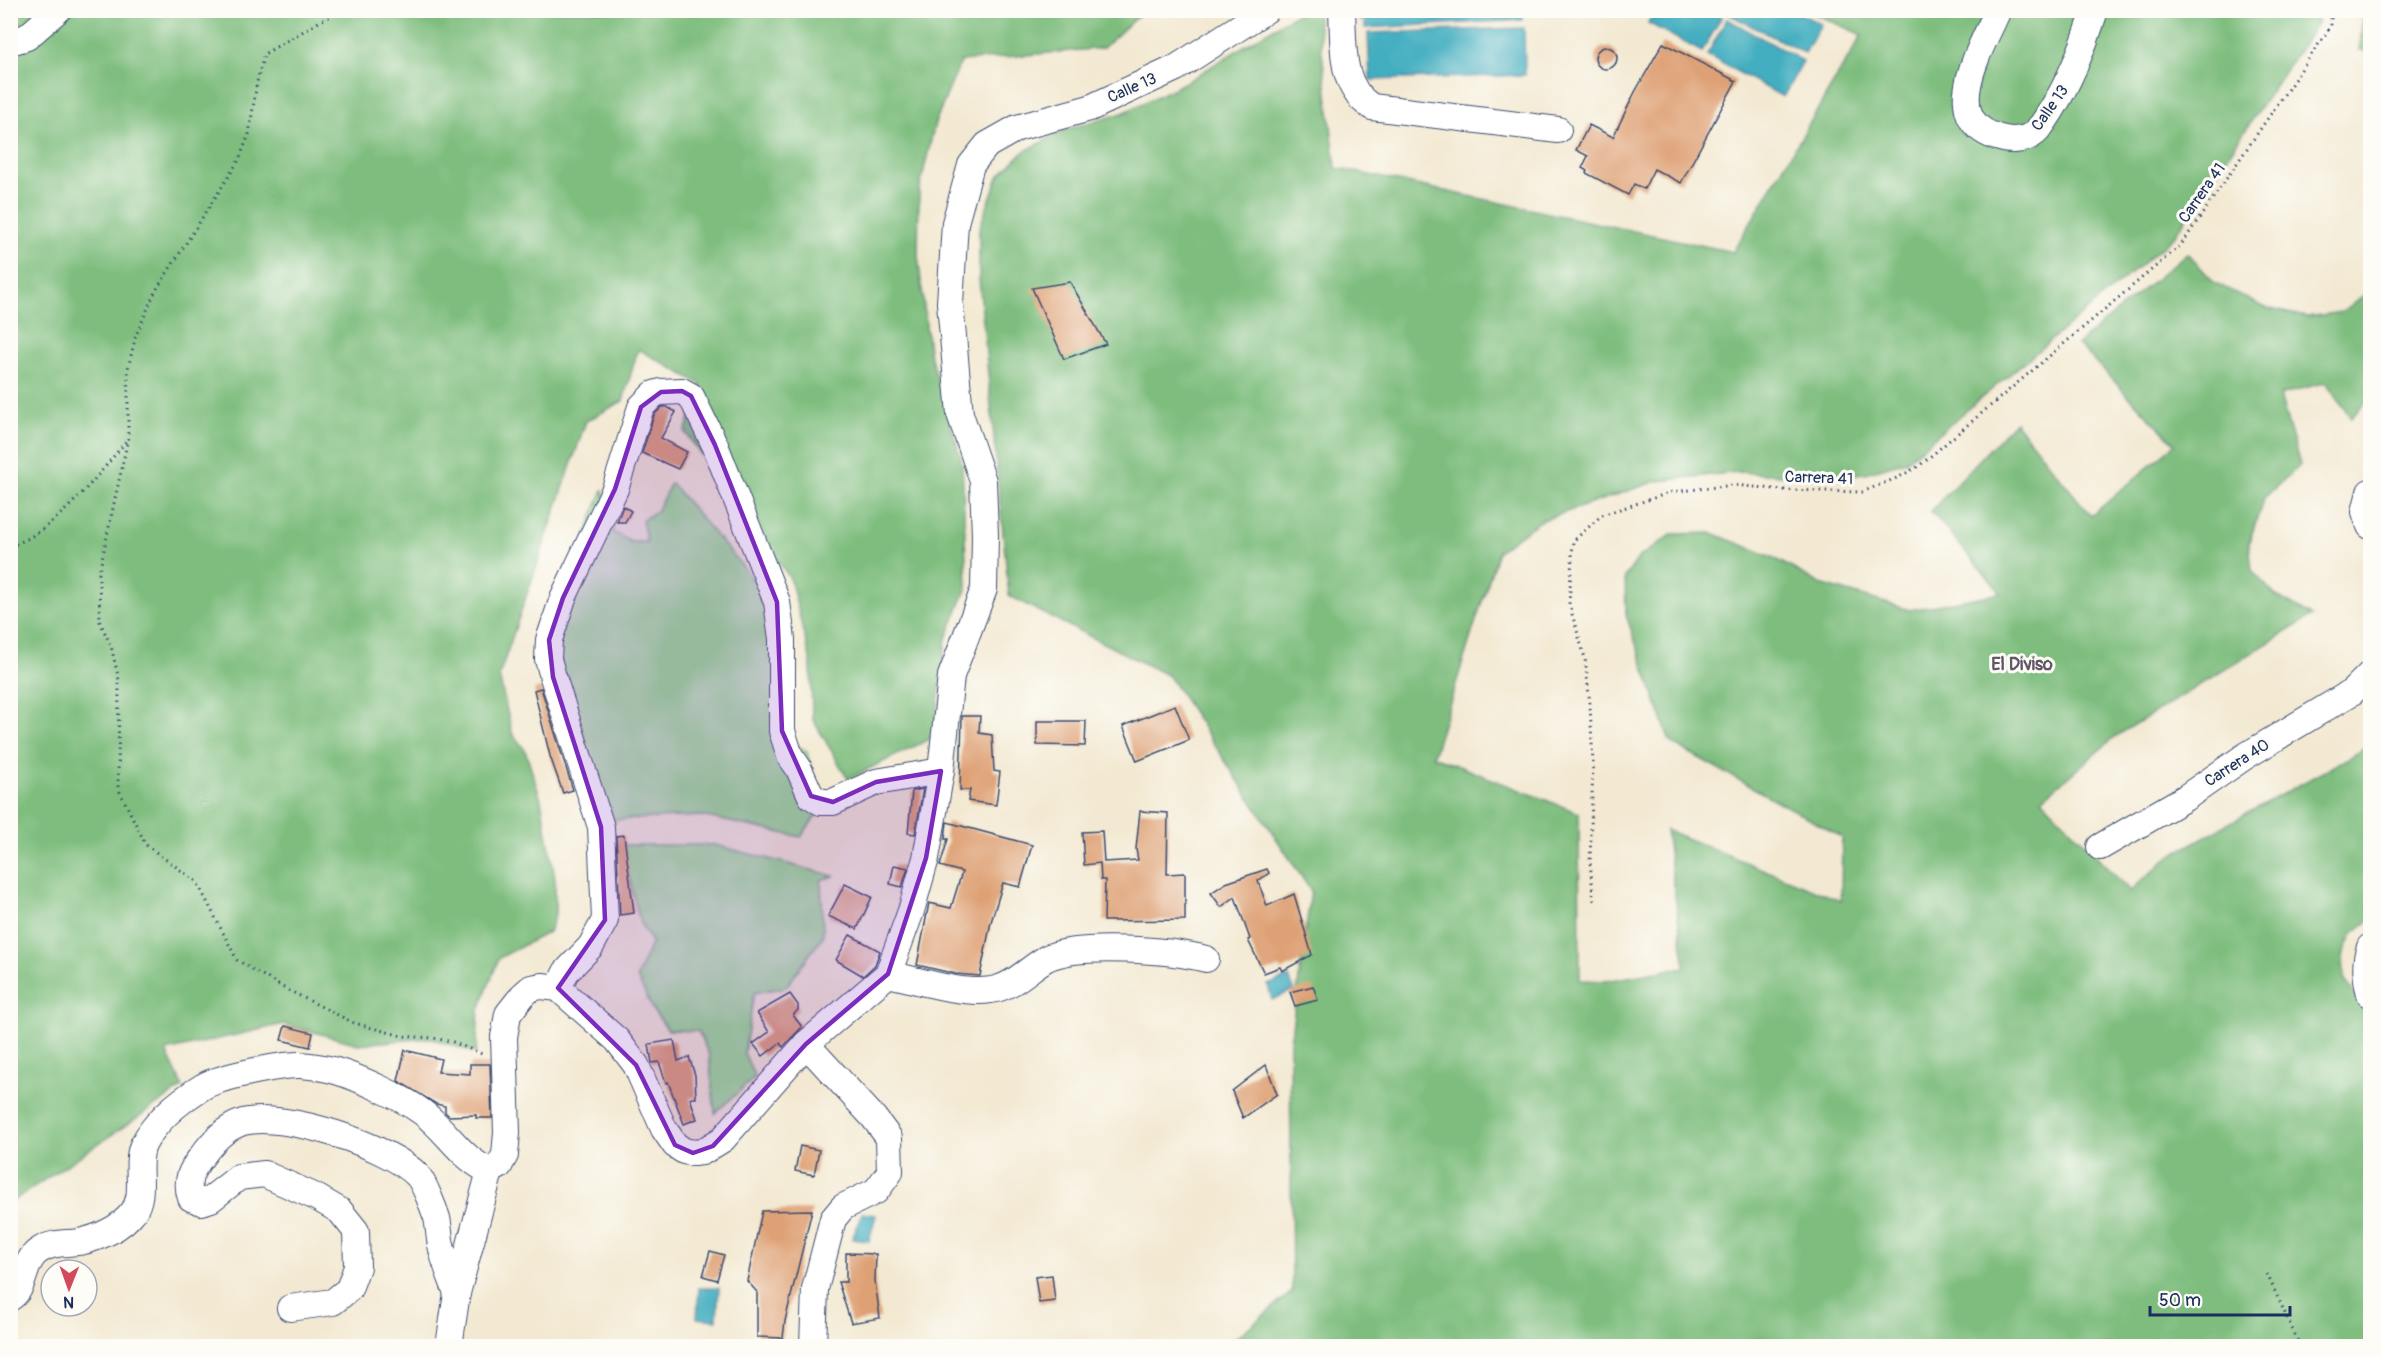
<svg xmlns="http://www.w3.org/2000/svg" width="2381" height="1357" viewBox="0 0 2381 1357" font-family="Pangolin,sans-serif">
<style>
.green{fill:#9ede95;stroke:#5c867a;stroke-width:1.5}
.forest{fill:#7ebd7e;stroke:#4c766e;stroke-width:1.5}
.water{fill:#42aec0;stroke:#2e6e8f;stroke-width:1.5}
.building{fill:#dea075}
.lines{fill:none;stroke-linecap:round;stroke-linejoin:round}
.minor-casing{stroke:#3b4b6f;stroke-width:28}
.path{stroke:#3b4b6f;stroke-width:3;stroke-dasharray:1.5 4.5;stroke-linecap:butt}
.minor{stroke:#fff;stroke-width:26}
.marked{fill:#7b2cbf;fill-opacity:0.2;stroke:#7b2cbf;stroke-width:4.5;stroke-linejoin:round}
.labels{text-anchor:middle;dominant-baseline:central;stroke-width:6;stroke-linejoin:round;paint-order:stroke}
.street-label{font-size:16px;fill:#1b2f5e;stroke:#fdfcf7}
.neighbourhood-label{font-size:18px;font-weight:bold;fill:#5f5766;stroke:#fdfcf7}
</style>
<rect width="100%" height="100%" fill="#fdfcf7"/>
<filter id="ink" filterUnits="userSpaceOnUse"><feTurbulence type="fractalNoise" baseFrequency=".0167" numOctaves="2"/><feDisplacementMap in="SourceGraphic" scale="12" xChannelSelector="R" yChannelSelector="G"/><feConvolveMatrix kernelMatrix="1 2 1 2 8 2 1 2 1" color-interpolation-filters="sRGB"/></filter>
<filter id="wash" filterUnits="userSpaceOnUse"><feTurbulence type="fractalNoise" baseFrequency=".008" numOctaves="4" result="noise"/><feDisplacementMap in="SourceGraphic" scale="24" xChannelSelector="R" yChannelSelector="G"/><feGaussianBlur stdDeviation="1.35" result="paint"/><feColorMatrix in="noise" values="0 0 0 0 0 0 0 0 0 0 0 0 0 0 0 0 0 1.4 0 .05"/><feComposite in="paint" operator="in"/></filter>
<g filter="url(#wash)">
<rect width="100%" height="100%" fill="#f3e9d2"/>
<g class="green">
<polygon points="671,483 767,595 790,740 807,752 820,810 801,837 702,816 609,820 567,678 534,668 603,490 614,533 631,542 647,542 642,520 656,512"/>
<polygon points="622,845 715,845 834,876 821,880 823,936 786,987 754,993 744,1053 755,1077 715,1113 709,1055 698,1031 668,1030 653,1010 637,977 652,942 640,923"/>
</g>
<g class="forest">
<polygon points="11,11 1143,11 1103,48 961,61 935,123 919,191 918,255 929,351 962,462 967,587 946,639 934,737 848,779 812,718 811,662 790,578 685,432 701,384 638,349 623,401 586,421 499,676 512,733 525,750 541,800 555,878 555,915 549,932 499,958 479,1010 476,1053 430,1038 358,1044 284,1024 166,1051 183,1087 11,1202"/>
<polygon points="1301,11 1317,11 1336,168 1733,252 1862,35 1808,11 2318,11 2317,23 2173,238 1906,461 1865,473 1824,478 1738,472 1657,481 1540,521 1498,551 1433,756 1579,813 1580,980 1606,981 1685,967 1666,830 1841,901 1842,837 1670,742 1626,615 1625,577 1639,557 1673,534 1712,533 1772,557 1820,584 1910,610 2001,593 1931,511 2015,422 2091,516 2175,444 2078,344 2187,253 2215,283 2266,308 2307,317 2342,312 2370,291 2370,398 2351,418 2326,382 2280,395 2300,465 2264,498 2249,542 2252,571 2275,595 2312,616 2116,736 2042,799 2130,891 2171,855 2370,746 2370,920 2353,933 2343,956 2344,978 2370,1020 2370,1346 1226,1346 1292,1292 1290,1043 1311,891 1169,676 1009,596 979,279 979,229 998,177 1023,152 1064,130 1123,113 1188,81"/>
<polygon points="2363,11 2370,11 2370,52 2360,50"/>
</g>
<g class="water">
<polygon points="1733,10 1795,11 1821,24 1805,53 1730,15"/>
<polygon points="1359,11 1522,11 1523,20 1365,28 1365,20 1360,21"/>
<polygon points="1654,11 1712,11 1722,16 1702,52 1648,23"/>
<polygon points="1727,19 1803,61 1783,97 1707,55"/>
<polygon points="1524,28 1525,75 1370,80 1368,33"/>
<polygon points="1289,977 1294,990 1272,1000 1268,985"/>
<polygon points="862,1213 876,1215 869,1241 852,1239"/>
<polygon points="699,1288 719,1288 717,1320 697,1318"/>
</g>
<g id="blocks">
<g class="building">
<polygon points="1663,43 1736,81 1681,183 1654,169 1644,189 1634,184 1628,195 1586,173 1587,171 1582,168 1588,156 1576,150 1589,125 1613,137 1635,92"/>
<circle cx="1606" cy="58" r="11"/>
<polygon points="1070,282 1106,344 1064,359 1032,288"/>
<polygon points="662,407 667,407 676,412 661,438 687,452 678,469 642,453 654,415"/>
<polygon points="623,506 631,511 625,522 617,522"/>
<polygon points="541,688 573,790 563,793 550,756 534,690"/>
<polygon points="1175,705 1189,740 1137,761 1123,726"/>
<polygon points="962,716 980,716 979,733 992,735 994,771 1000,772 996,805 968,801 970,790 960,790"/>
<polygon points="1037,721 1086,721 1085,746 1037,745"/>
<polygon points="923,789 915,834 908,833 912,791"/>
<polygon points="1140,811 1168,813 1167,874 1185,873 1185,920 1104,921 1105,880 1101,880 1100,863 1084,865 1082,832 1102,831 1104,862 1138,860 1136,849"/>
<polygon points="947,822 1032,845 1020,887 1003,883 991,922 980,976 956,974 917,965 929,903 951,908 962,872 940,866 948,839 945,839"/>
<polygon points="624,835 634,913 620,915 616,836"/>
<polygon points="894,865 908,868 902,887 890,884"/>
<polygon points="1267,869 1269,873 1258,881 1267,906 1294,894 1312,955 1282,971 1280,967 1264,973 1248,940 1250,939 1235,897 1221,907 1211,893 1226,883"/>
<polygon points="845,884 872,897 857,929 828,916"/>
<polygon points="850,935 880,951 875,965 863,976 836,960"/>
<polygon points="1313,986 1318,1000 1295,1006 1290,992"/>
<polygon points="790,994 798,1005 798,1010 793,1015 802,1027 784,1046 783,1047 780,1043 763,1056 753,1044 769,1032 757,1013"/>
<polygon points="285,1026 313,1033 310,1047 281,1040"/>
<polygon points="674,1040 678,1061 689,1057 695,1075 696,1098 690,1098 697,1119 684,1124 668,1082 666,1083 659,1062 652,1063 649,1044"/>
<polygon points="405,1050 441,1059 438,1072 470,1074 470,1064 490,1064 492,1118 476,1118 476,1115 449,1116 445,1112 445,1106 436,1104 398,1081"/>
<polygon points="1266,1065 1277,1094 1243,1118 1232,1091"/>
<polygon points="800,1146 819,1150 814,1175 795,1171"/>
<polygon points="812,1210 785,1321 783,1338 757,1337 757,1292 747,1281 762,1211"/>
<polygon points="710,1251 724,1255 717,1280 703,1276"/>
<polygon points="846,1253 876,1254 875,1281 880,1318 851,1323 838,1282 846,1282"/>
<polygon points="1052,1275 1055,1301 1039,1303 1035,1277"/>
</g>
</g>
</g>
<g filter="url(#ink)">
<use href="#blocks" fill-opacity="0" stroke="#3b4b6f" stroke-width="1.5"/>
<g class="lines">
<g class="minor-casing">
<g id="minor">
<path d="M1342,10C1344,45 1339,87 1372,107L1558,130"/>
<path d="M1998,10C1981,49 1936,121 2000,138C2013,142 2029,140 2038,130C2043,124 2047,117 2051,111C2071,79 2084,46 2095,10"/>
<polyline points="10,42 27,37 58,10"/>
<polyline points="2370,492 2365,512 2370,526"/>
<polyline points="2100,847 2185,798 2244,757 2352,692 2370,674"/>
<path d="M2370,947C2364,962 2366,979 2370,994"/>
<path d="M888,974C918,980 962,995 991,990C1013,987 1029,968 1047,958C1078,943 1172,950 1206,959"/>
<polyline points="558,988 566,972 591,946 605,920 601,827 553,677 548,659 549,640 563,598 615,489 641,407 654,394 661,392 682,391 691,396 715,445 777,602 782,639 782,731 790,756 798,767 811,796 821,802 833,802 876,782 941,771"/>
<polyline points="806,1044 874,1118 889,1138 890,1172 876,1191 843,1207 833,1219 815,1289 813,1346"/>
<path d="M10,1298C27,1288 22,1260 40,1250C53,1242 65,1244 79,1242C99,1238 121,1228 133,1212C147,1193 134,1166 143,1145C156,1119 179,1101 204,1086C220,1077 282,1064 301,1065C312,1066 326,1068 336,1071C360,1078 403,1098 422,1112C447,1130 462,1160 490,1171L499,1166L505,1155L507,1133L504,1037L508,1014L523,995L531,988L542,986L558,988L617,1040L636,1065L664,1129L675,1145L684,1151L693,1153L702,1152L723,1139L806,1044L888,974L911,911L926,858L941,771L951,676L984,589L985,536L983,481L960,414L950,303L955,223L971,165L987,145L1017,128L1090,108L1176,68L1266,10"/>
<path d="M290,1308L333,1302L349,1289L357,1267L356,1231L340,1211L316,1197L264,1174L239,1177L211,1199L202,1202L191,1198C185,1181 191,1170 202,1156C213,1141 225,1128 243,1122C283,1111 390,1146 418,1176C424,1183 434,1209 437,1218C439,1227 439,1236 441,1245C444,1261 451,1277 457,1293L490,1171"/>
<polyline points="449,1346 457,1293"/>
</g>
</g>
<g class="path">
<polyline points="346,10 324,19 264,54 257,82 249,134 239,160 155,292 136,335 128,368 128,439 99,573 100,622 111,646 119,680 118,788 146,845 197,882 237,960 282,987 354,1023 402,1036 433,1038 453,1042 482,1054"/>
<path d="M10,546C54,533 99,474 128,439"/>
<polyline points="1594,901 1590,863 1593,763 1590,704 1585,658 1569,604 1573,541 1602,515 1672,492 1734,485 1784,490 1862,492 1899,477 1919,466 2181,245 2331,26 2331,10"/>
<polyline points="2267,1274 2300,1346"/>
</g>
<use href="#minor" class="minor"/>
</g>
</g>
<path class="marked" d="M682,391L691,396L715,445L777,602L782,731L811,796L833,802L876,782L941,771L926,858L888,974L806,1044L713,1146L693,1153L675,1145L636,1065L558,988L605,920L601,827L553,677L549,640L563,598L615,489L641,407L661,392Z"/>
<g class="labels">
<g class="street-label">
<text transform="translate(1132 88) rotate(-24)">Calle 13</text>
<text transform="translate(2050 108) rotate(-55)">Calle 13</text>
<text transform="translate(2202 193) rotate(-55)">Carrera 41</text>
<text transform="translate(1819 478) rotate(2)">Carrera 41</text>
<text transform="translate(2237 763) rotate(-33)">Carrera 40</text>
</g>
<g class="neighbourhood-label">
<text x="2022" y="664">El Diviso</text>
</g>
</g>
<rect width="2381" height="1357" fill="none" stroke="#fdfcf7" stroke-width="36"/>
<g transform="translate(69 1288) rotate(181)"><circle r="28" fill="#fdfcf7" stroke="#a3aaba" stroke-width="1.5"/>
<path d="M0-4.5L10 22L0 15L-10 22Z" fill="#d1495b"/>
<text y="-9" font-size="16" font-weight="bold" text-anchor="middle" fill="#1b2f5e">N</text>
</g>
<path d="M2150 1306v9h140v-9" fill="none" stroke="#1b2f5e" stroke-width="3"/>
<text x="2159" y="1306" font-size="18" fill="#1b2f5e" stroke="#fdfcf7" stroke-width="4.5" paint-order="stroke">50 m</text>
</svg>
